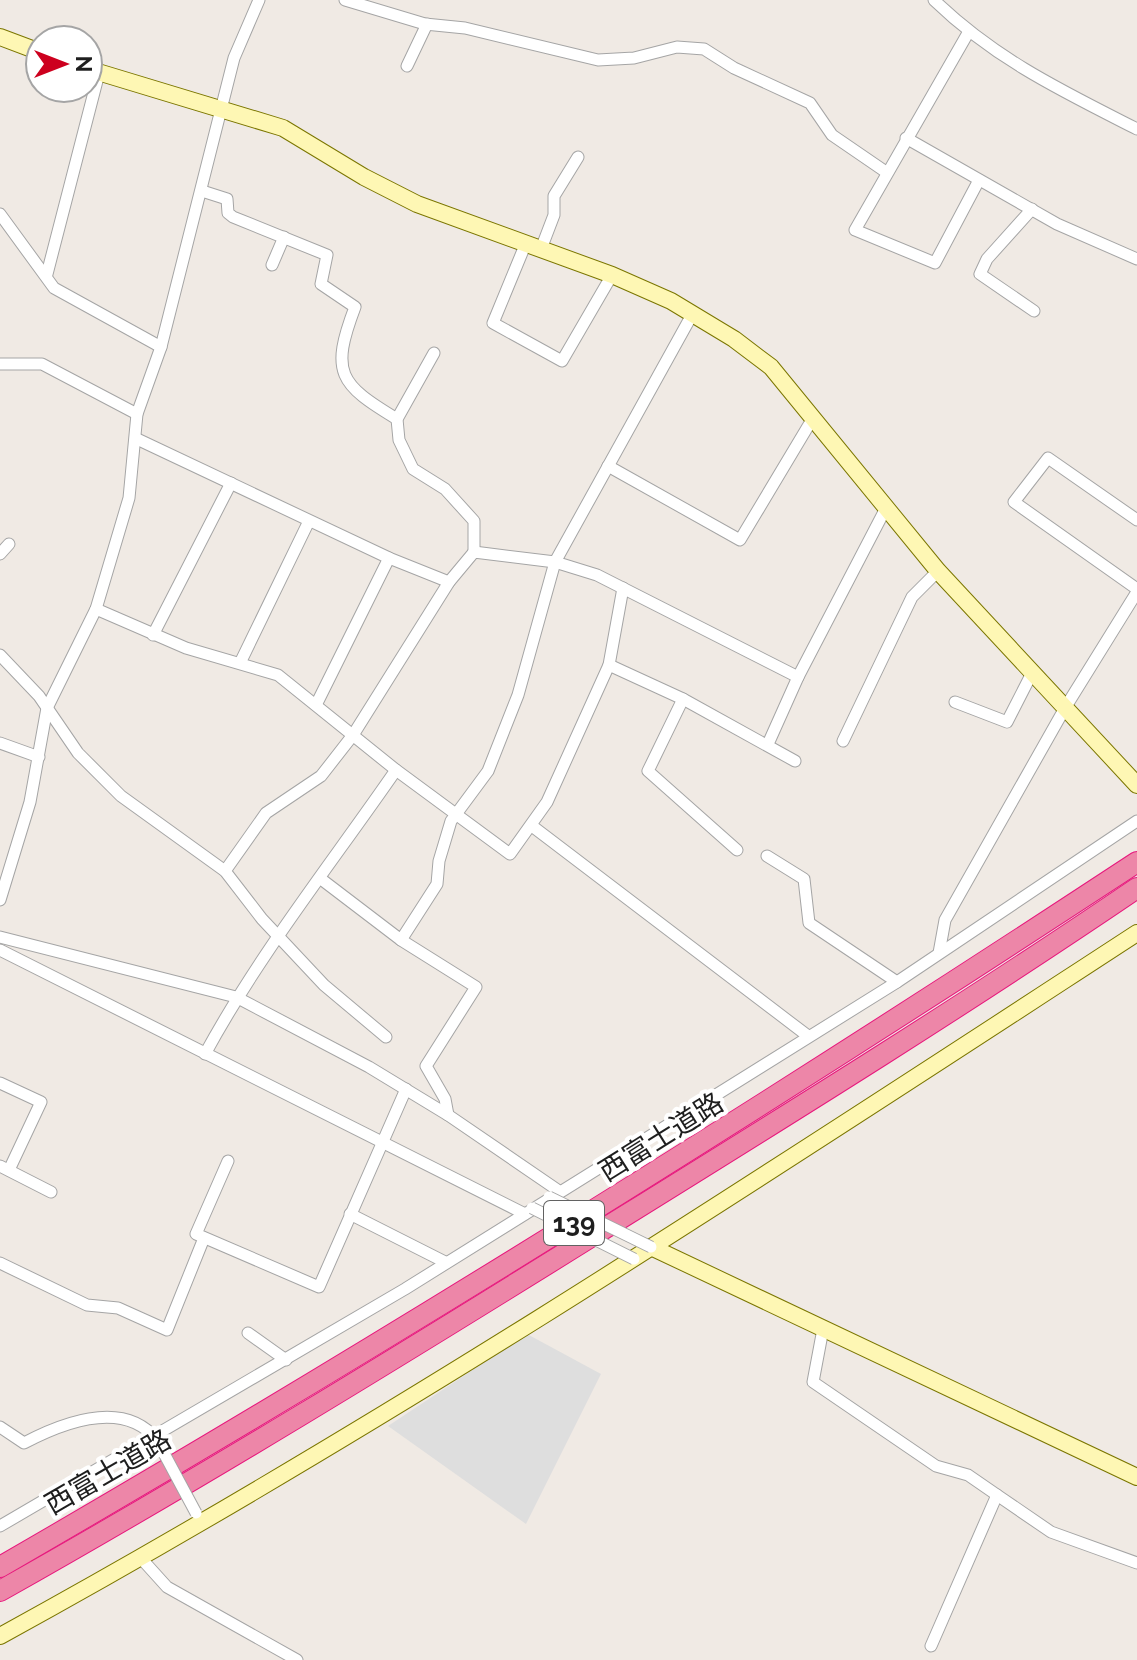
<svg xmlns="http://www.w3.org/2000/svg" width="1137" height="1660" viewBox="0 0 1137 1660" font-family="Raleway,'Noto Sans JP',sans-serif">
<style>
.parking{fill:#dedede}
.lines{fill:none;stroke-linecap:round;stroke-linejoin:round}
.street-casing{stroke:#a5a5a5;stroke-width:13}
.secondary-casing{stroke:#7b7600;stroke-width:18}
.highway-casing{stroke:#e7187d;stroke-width:22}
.street{stroke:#fff;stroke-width:11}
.secondary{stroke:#fef7b4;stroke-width:16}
.highway{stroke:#ed86a8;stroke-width:20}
.street-bridge-casing{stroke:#a5a5a5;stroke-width:13;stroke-linecap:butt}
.street-bridge{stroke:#fff;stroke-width:11}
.labels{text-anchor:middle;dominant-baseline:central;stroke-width:8;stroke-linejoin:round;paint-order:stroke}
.shield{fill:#fff;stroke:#626262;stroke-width:2}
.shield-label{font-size:26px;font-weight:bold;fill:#1e1e1e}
.street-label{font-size:28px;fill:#1e1e1e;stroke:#fff}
</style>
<rect width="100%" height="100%" fill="#f0eae4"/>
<polygon class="parking" points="527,1334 601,1374 526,1524 388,1426"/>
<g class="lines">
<g class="street-casing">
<g id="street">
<polyline points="345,0 425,24 465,28 598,60 634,58 677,47 704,49 734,68 810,103 832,135 886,172"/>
<path d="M934,0C995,59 1062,91 1137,129"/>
<polyline points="968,33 855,230 935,263 979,180"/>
<polyline points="407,66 427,24"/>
<polyline points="906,138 1057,224 1137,259"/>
<path d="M202,191L227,199L228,213L233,217L327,255L321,284L355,307C330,373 339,384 397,419"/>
<polyline points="1032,209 987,259 980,274 1034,311"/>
<polyline points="0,214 54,288 161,347"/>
<polyline points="526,243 493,323 562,361 612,275"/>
<polyline points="541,249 554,215 554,196 578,157"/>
<polyline points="272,265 284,237"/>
<polyline points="47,274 99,73"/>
<polyline points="434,353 397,419 399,440 413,469 445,489 474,521 474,552"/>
<polyline points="0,364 42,364 137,414"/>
<polyline points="137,439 389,558 449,582"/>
<polyline points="608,466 740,540 813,418"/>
<polyline points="1137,520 1048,458 1014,502 1137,589"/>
<polyline points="0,554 9,544"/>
<polyline points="96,609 186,648 278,675 396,770 510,854 547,802 609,665 623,588"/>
<polyline points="153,635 231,483"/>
<polyline points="0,655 39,696 78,753 121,796 225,871 262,919 324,985 386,1037"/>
<polyline points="241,661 309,521"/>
<polyline points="609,665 683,699 795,761"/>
<polyline points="683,699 648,771 737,850"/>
<polyline points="955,702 1007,722 1031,675"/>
<polyline points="316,705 389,558"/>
<polyline points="843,741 912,597 938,571"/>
<polyline points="0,743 39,757"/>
<polyline points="768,744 798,677 886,508"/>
<polyline points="532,826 808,1036"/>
<polyline points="767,856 804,879 809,923 897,982"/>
<polyline points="225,871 266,813 321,776 353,735 449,582 474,552 555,562 597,575 798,677"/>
<polyline points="321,879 401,940 437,884 439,861 451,821 488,771 518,695 555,562 693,313"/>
<polyline points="0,900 30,802 47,708 96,609 129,498 137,414 161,347 234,58 259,0"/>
<polyline points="0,937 236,997 369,1067 448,1115 559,1191"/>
<polyline points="401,940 476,987 426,1066 445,1099 448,1115"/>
<polyline points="0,950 523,1213"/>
<polyline points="939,953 945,920 1065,708 1137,592"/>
<path d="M205,1054C260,953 331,864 396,770"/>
<polyline points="0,1083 41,1102 9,1170"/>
<polyline points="228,1161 196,1234 319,1287 406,1089"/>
<polyline points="0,1166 51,1192"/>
<polyline points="350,1214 445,1262"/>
<polyline points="0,1263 87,1305 118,1308 167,1330 204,1238"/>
<polyline points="823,1329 813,1382 936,1466 968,1475 997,1495 931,1646"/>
<polyline points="248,1333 286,1360"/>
<path d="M0,1427L24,1443C64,1422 124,1399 157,1440"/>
<polyline points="997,1495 1051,1532 1137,1563"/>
<polyline points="0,1526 405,1289 897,982 1137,821"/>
<polyline points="139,1556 167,1587 297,1660"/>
</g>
</g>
<g class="secondary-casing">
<g id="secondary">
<polyline points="0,37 40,52"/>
<polyline points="88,69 283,128 364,177 417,204 612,275 671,301 734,339 771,367 938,571 1137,785"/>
<polyline points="651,1247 1137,1477"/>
<path d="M0,1636C391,1422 764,1176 1137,933"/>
</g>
</g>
<g class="highway-casing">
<g id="highway">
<path d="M0,1567C386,1344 764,1107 1137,862"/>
<path d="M0,1591C201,1478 398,1357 594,1235C776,1122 959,1009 1137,888"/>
</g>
</g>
<use href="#street" class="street"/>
<use href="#secondary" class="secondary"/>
<use href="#highway" class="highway"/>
<g class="street-bridge-casing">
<g id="street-bridge">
<polyline points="549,1197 651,1247"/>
<polyline points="532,1208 634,1259"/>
<polyline points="159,1444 196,1513"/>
</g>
</g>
<use href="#street-bridge" class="street-bridge"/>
</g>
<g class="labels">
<rect class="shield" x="544" y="1201" width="60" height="44" rx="6"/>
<g class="shield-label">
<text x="574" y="1223">139</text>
</g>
<g class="street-label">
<text transform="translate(661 1137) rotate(-32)">西富士道路</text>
<text transform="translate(108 1472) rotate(-30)">西富士道路</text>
</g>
</g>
<g transform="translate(64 64) rotate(90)"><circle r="38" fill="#ffffff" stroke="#a5a5a5" stroke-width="2"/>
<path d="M0-6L14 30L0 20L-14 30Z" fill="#cd001e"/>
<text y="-12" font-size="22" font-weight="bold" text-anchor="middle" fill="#1e1e1e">N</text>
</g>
</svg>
